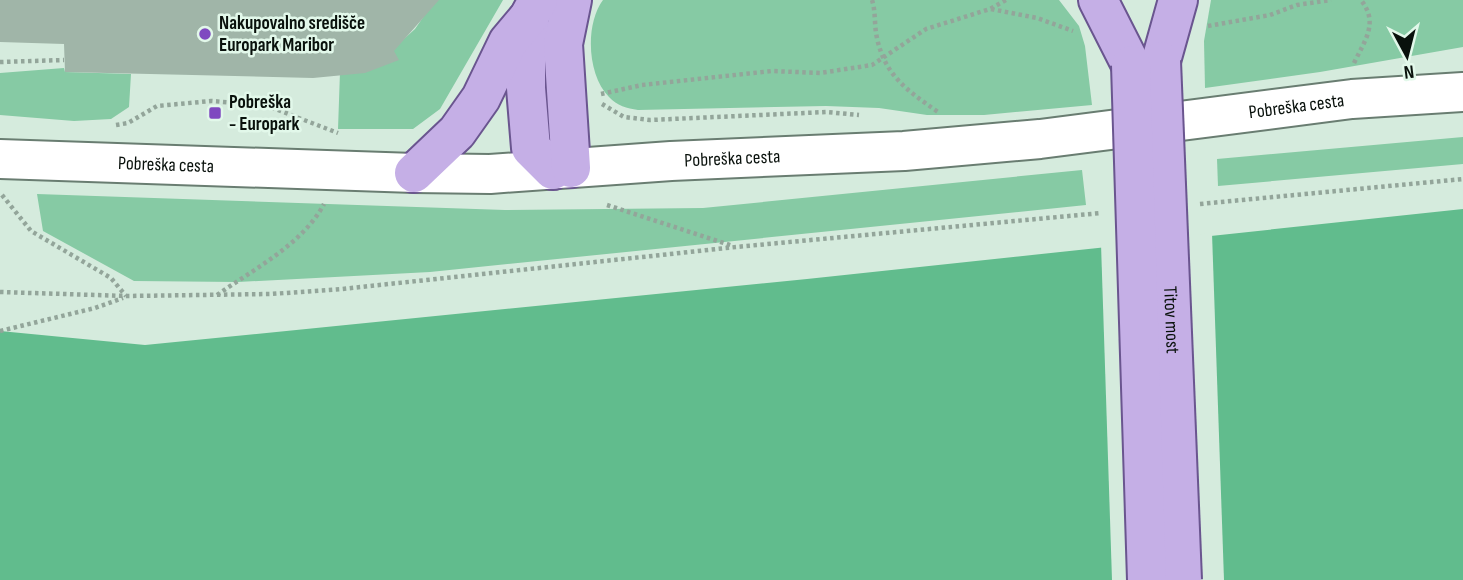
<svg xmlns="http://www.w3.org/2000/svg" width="1463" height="580" viewBox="0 0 1463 580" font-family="'Sofia Sans Condensed',sans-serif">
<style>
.green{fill:#86caa4}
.water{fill:#61bc8d}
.pier{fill:#d5ebdd}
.building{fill:#a0b5a8}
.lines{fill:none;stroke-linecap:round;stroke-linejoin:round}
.minor-casing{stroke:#697d71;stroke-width:42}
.major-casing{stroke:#6a558f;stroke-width:42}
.path{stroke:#93a59a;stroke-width:4.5;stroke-dasharray:3.5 3.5;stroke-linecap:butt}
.minor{stroke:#fff;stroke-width:38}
.major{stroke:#c5afe6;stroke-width:38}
.major-bridge-casing{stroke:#6a558f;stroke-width:42;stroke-linecap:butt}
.major-bridge{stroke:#c5afe6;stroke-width:38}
.poi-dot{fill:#7f49c0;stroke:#e2f8ea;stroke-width:2.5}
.labels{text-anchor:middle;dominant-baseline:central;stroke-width:5;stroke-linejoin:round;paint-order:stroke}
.poi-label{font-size:19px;font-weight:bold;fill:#09110c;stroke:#e2f8ea;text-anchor:start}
.street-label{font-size:19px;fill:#09110c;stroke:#e2f8ea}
</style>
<rect width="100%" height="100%" fill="#d5ebdd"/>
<g class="green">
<polygon points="435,0 503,0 440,109 413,129 338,129 340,72 393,49 415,29"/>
<path d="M603,0H1059L1079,26L1085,46L1092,105L984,115H927L879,108L826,106L638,110C627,108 617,106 609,97C587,75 585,24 603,0Z"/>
<polygon points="1211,0 1463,0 1463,47 1320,72 1205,88 1204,41"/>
<polygon points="64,68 65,72 131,74 129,107 111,119 74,121 0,115 0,73"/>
<polygon points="1463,137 1463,164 1218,186 1217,159"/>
<polygon points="1082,170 1086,205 430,272 238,282 134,281 43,231 37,194 505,210 703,208"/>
</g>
<polygon class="water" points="1463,209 1463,580 0,580 0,331 145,345 807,279"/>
<polygon class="pier" points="1212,233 1224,580 1112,580 1101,244"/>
<polygon class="building" points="0,0 439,0 394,51 399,60 365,73 313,78 65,72 64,44 0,42"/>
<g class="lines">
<g class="minor-casing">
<g id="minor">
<path id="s1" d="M0,159L414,173L490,174L671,161L904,151L1040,139L1352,99L1463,92"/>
</g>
</g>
<g class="major-casing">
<g id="major">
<polyline points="1098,0 1131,65"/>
<polyline points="529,17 531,37 526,62 526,88 531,148 553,170"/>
<polyline points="1161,61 1178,0"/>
<polyline points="571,168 563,44 572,0"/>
<polyline points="414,173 457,132 481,98 508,42 529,17 538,0"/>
</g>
</g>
<g class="path">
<path d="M872,0C876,12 874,26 877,38C885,76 908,91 938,112"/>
<polyline points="991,9 1037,18 1073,31"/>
<polyline points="1208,26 1270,15 1297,5 1331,0"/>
<polyline points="0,62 64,60"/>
<path d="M1354,63C1365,40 1379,23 1361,0"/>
<polyline points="601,94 642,85 772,71 820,73 872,65 926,29 990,9 1006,0"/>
<polyline points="602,104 624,117 650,120 826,112 859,115"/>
<polyline points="116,125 128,123 157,106 211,101 265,105 338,133"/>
<polyline points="2,195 31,231 111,278 126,296"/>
<polyline points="1200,204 1463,179"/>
<polyline points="607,205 733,246"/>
<polyline points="0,292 127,296 271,294 342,289 736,247 1101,213"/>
<path d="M217,295C254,269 303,244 324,204"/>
<polyline points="0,331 95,308 123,298"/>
</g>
<use href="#minor" class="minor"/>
<use href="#major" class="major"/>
<g class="major-bridge-casing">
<g id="major-bridge">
<path id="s2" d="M1161,61L1182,580"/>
<polyline points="1131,65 1147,580"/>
</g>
</g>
<use href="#major-bridge" class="major-bridge"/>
</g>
<g class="poi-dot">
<circle cx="205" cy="34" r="7"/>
<rect x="208" y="106" width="14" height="14" rx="3.5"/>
</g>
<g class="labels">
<g class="poi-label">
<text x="219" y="23">Nakupovalno središče<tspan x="219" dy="22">Europark Maribor</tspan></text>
<text x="229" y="102">Pobreška<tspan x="229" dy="22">- Europark</tspan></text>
</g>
<g class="street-label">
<text stroke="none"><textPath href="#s1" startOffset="1300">Pobreška cesta</textPath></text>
<text stroke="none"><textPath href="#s1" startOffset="733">Pobreška cesta</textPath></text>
<text stroke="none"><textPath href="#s1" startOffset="166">Pobreška cesta</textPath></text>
<text stroke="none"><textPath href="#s2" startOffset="259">Titov most</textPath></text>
</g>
</g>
<g transform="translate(1407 56) rotate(173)" stroke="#e2f8ea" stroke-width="5" paint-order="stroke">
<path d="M0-5L12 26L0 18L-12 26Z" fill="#09110c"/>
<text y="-10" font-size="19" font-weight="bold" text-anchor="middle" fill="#09110c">N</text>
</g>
</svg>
